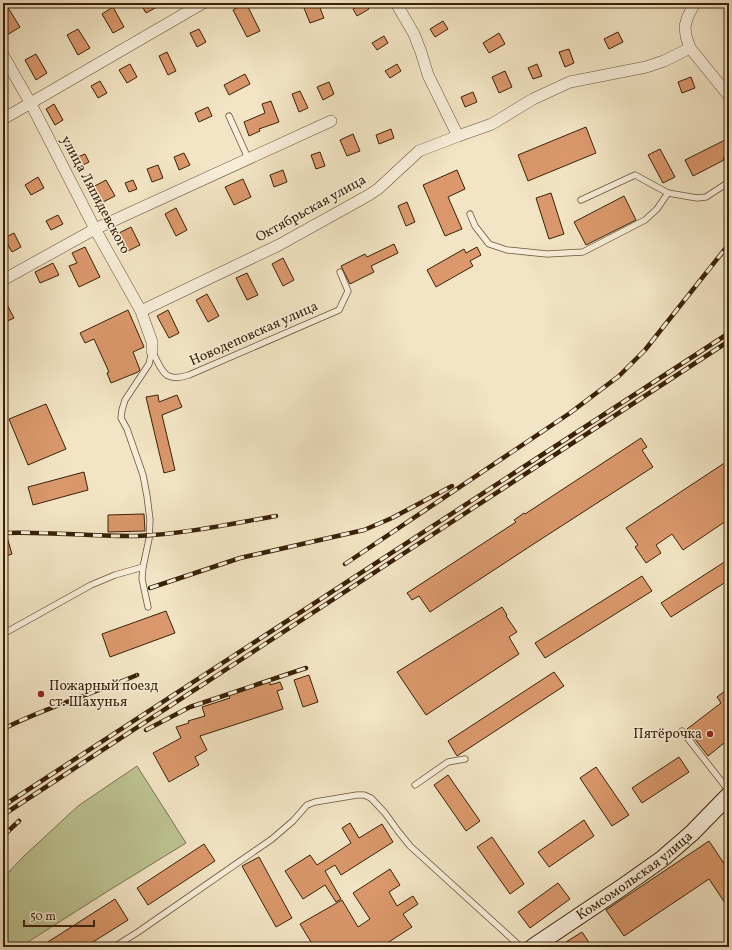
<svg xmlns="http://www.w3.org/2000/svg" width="732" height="950" viewBox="0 0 732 950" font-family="Vollkorn,serif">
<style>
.green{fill:#bdc392;stroke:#7c724c}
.building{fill:#da986c;stroke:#3a2107}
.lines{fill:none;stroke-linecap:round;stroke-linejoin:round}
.lane-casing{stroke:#685236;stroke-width:7}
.street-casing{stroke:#685236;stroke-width:12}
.secondary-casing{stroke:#3a2107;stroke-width:18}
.path{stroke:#3a2107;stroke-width:1.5;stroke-dasharray:3 2;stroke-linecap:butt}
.lane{stroke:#f7edd9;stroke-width:5.5}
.street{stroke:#f7edd9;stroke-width:11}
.secondary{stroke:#f7edd9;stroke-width:16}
.rail-casing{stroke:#3a2107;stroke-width:4.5}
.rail{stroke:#f7edd9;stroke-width:3;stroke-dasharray:9;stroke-linecap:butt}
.poi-dot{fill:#8f2418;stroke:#f7edd9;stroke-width:1.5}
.labels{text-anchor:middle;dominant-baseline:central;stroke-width:3;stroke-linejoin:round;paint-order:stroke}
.street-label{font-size:14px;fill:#3a2107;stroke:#f7edd9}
.poi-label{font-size:14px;fill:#3a2107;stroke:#f7edd9;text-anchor:start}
</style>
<rect width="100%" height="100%" fill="#f2e4c4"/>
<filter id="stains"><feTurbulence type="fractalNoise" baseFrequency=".005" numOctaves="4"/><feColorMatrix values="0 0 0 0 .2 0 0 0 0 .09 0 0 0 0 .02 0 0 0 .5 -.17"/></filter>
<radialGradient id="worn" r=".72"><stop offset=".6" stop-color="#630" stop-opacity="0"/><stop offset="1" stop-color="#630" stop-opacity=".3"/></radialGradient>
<polygon class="green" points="137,766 186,843 108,891 20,947 3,947 3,878 24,856 78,806"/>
<g class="building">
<polygon points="3,3 5,3 20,27 7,35 3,28"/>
<polygon points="140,3 164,3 146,13"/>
<polygon points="246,3 260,31 247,37 233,10"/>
<polygon points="302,3 318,3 324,18 310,23"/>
<polygon points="362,3 365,3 369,9 357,16 353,9"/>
<polygon points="113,7 124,27 113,33 102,14"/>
<polygon points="443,21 448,29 435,37 430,29"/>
<polygon points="78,29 90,48 78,55 67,35"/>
<polygon points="199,29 206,42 197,47 190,33"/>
<polygon points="618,32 623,42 609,49 604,39"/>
<polygon points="499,33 505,44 489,53 483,43"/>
<polygon points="384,36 388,43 377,50 372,43"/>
<polygon points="569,49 574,63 565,67 559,52"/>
<polygon points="167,52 176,71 168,75 159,56"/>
<polygon points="36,54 47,73 36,80 25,60"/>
<polygon points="130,64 137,77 127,83 119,70"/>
<polygon points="397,64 401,71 390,78 385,71"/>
<polygon points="537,64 542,76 533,79 528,68"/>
<polygon points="505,71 512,87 499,93 492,77"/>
<polygon points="245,74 250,84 229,95 224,85"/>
<polygon points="691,77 695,88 682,93 678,82"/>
<polygon points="100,81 107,93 98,98 91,86"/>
<polygon points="329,82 334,94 323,100 317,87"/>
<polygon points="300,91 308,108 299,112 292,94"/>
<polygon points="473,92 477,102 465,107 461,97"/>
<polygon points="271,101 279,122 259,129 260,131 249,136 244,122 265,113 262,104"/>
<polygon points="54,104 63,120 55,125 46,109"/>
<polygon points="208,107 212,116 199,122 195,113"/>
<polygon points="586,127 596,153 528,181 518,155"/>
<polygon points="391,129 394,138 379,144 376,135"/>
<polygon points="353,134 360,151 347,156 340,140"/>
<polygon points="729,138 729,155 723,158 724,160 693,176 685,160"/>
<polygon points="660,149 675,177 663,183 648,155"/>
<polygon points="320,152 325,166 316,169 311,155"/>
<polygon points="184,153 190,165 179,170 174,157"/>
<polygon points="85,154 89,162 77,168 73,159"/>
<polygon points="158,165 163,178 152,182 147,169"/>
<polygon points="283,170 287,182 274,187 270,175"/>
<polygon points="457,170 465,189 448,197 462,229 445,236 423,185"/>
<polygon points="38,177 44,188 31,195 25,185"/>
<polygon points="243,179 251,197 234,205 225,187"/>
<polygon points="106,180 115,196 99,204 91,188"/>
<polygon points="133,180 137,189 129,192 125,183"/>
<polygon points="551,193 564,234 549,239 536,198"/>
<polygon points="624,196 636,220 586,245 574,222"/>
<polygon points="407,202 415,222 406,226 398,206"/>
<polygon points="176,208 187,230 176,236 165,214"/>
<polygon points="58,215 63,224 51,230 46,221"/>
<polygon points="131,227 140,245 126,252 117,234"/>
<polygon points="14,233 21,247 12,252 4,238"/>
<polygon points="394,244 398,253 371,266 374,272 350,284 341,266 365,254 367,257"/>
<polygon points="85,247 100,277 79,287 69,266 77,263 72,253"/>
<polygon points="477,247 481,255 470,261 473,266 436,287 427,270 464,249 466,253"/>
<polygon points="283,258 294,280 283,286 272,264"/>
<polygon points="53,263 59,275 40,283 35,272"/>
<polygon points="247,273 258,295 247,300 236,278"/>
<polygon points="207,294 219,316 208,322 196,300"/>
<polygon points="3,297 14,318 3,323"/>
<polygon points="128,310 144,347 133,352 140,370 138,372 111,383 107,373 109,372 94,339 85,343 80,333"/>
<polygon points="168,310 179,333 169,338 157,316"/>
<polygon points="158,395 159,402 177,395 182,407 162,415 175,470 164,473 146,397"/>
<polygon points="46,404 66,449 28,465 9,419"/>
<polygon points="641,438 647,447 642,450 653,467 532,545 430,612 419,596 412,600 407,593 516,522 514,520 524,513 525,514"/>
<polygon points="729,460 729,519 683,550 672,534 656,545 661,553 646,563 635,547 638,545 626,528"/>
<polygon points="84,472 88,490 33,505 28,487"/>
<polygon points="144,514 145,531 108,532 108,515"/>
<polygon points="3,530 5,530 12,554 3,557"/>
<polygon points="729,559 729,580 671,617 661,603"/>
<polygon points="642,576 652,591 545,658 535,643"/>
<polygon points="502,607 507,615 506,616 517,632 509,637 519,654 426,715 397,672"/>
<polygon points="166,611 175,633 110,657 102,634"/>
<polygon points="554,672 564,686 457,756 448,741"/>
<polygon points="309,675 318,702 303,707 294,680"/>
<polygon points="270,682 270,685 280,682 283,689 277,691 283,709 200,736 207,750 195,757 199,765 169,782 153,753 181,738 176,727 189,723 188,721 205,716 202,707 230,698 229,695"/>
<polygon points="729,688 729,739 708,756 687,729 721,703 717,697"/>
<polygon points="679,757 689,772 642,803 632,788"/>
<polygon points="596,767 629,815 612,826 580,778"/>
<polygon points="448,775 480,821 466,831 434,785"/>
<polygon points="584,820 594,836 549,867 538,852"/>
<polygon points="350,823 359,838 382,824 393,842 341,875 335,865 325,871 341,899 336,902 325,885 303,899 285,871 310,855 317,865 351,843 342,828"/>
<polygon points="492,837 524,884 510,894 477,847"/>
<polygon points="709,841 729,871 729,909 709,879 624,936 606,910"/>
<polygon points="204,844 215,861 148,905 137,888"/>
<polygon points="259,857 292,918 276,927 242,866"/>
<polygon points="390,869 400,885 389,892 397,906 413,896 418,904 403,914 412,927 381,947 314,947 300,924 342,900 358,927 370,919 353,893"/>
<polygon points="558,883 570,899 530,928 518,912"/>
<polygon points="115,899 128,920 85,947 40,947"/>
<polygon points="582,932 592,947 569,947 566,942"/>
</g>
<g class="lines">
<g class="lane-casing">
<g id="lane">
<polyline points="229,116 248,158"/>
<polyline points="581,200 635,175 668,193 697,198 706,197 729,182"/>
<polyline points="470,214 475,226 489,244 507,250 547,254 583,252 645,220 657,209 668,193"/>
<path d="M152,351C163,371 163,383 189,375L339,310L348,291L340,272"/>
<polyline points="143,567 142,579 148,607"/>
<polyline points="3,634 91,585 115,575 143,567 149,539 150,520 147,496 143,475 127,429 121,418 122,410 125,400 149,364 152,351"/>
<polyline points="682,731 729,791"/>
<polyline points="415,785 448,762 465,759"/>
<polyline points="722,806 729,814"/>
<polyline points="114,947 138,932 272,839 293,821 307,805 315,802 357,795 364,795 371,798 385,813 398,831 410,846 521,947"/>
</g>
</g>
<g class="street-casing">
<g id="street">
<polyline points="396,3 414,34 421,52 428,75 458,136"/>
<polyline points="695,3 688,16 685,26 686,36 690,48 729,96"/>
<polyline points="3,55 31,104 95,229 141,311 152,342 152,351"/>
<polyline points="3,119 203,3"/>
<polyline points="3,280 95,229 331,121"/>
<polyline points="141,311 279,245 369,195 378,189 419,151 458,136 492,124 533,99 570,82 646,67 664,61 690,48"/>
</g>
</g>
<g class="secondary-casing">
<g id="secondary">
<path id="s1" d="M533,947L621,888L662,859L692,833L729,795"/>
</g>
</g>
<polyline class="path" points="726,777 729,772"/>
<use href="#lane" class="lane"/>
<use href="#street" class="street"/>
<use href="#secondary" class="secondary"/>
<g class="rail-casing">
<g id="rail">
<path d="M3,533C48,531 92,537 137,536C184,534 230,524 276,516"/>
<polyline points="345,564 570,413 619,376 645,350 729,244"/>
<polyline points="150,588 240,558 364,530 392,518 452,486"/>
<path d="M3,729C46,707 93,694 137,675"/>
<polyline points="146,730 190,707 306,668"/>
<polyline points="3,806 729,333"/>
<polyline points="3,815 729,341"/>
<polyline points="3,836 19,821"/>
</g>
</g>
<use href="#rail" class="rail"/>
</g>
<g class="poi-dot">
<circle cx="41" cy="694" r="4"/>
<circle cx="710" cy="734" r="4"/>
</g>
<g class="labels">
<g class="street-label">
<text transform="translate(95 195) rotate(62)">улица Ляпидевского</text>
<text transform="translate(311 209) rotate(-29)">Октябрьская улица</text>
<text transform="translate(254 334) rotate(-24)">Новодеповская улица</text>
<text stroke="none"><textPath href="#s1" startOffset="124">Комсомольская улица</textPath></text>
</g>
<g class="poi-label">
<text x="49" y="686">Пожарный поезд<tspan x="49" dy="16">ст. Шахунья</tspan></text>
<text x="702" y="734" text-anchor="end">Пятёрочка</text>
</g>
</g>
<rect width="732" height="950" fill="none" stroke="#f2e4c4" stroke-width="16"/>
<rect x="4" y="4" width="724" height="942" fill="none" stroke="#3a2107" stroke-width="2"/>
<rect x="8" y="8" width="716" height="934" fill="none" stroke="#3a2107"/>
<path d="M24 920v6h70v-6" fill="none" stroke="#3a2107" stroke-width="2"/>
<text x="30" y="920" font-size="12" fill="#3a2107" stroke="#f7edd9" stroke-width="3" paint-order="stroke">50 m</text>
<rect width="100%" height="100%" filter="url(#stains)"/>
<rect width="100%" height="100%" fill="url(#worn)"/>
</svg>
